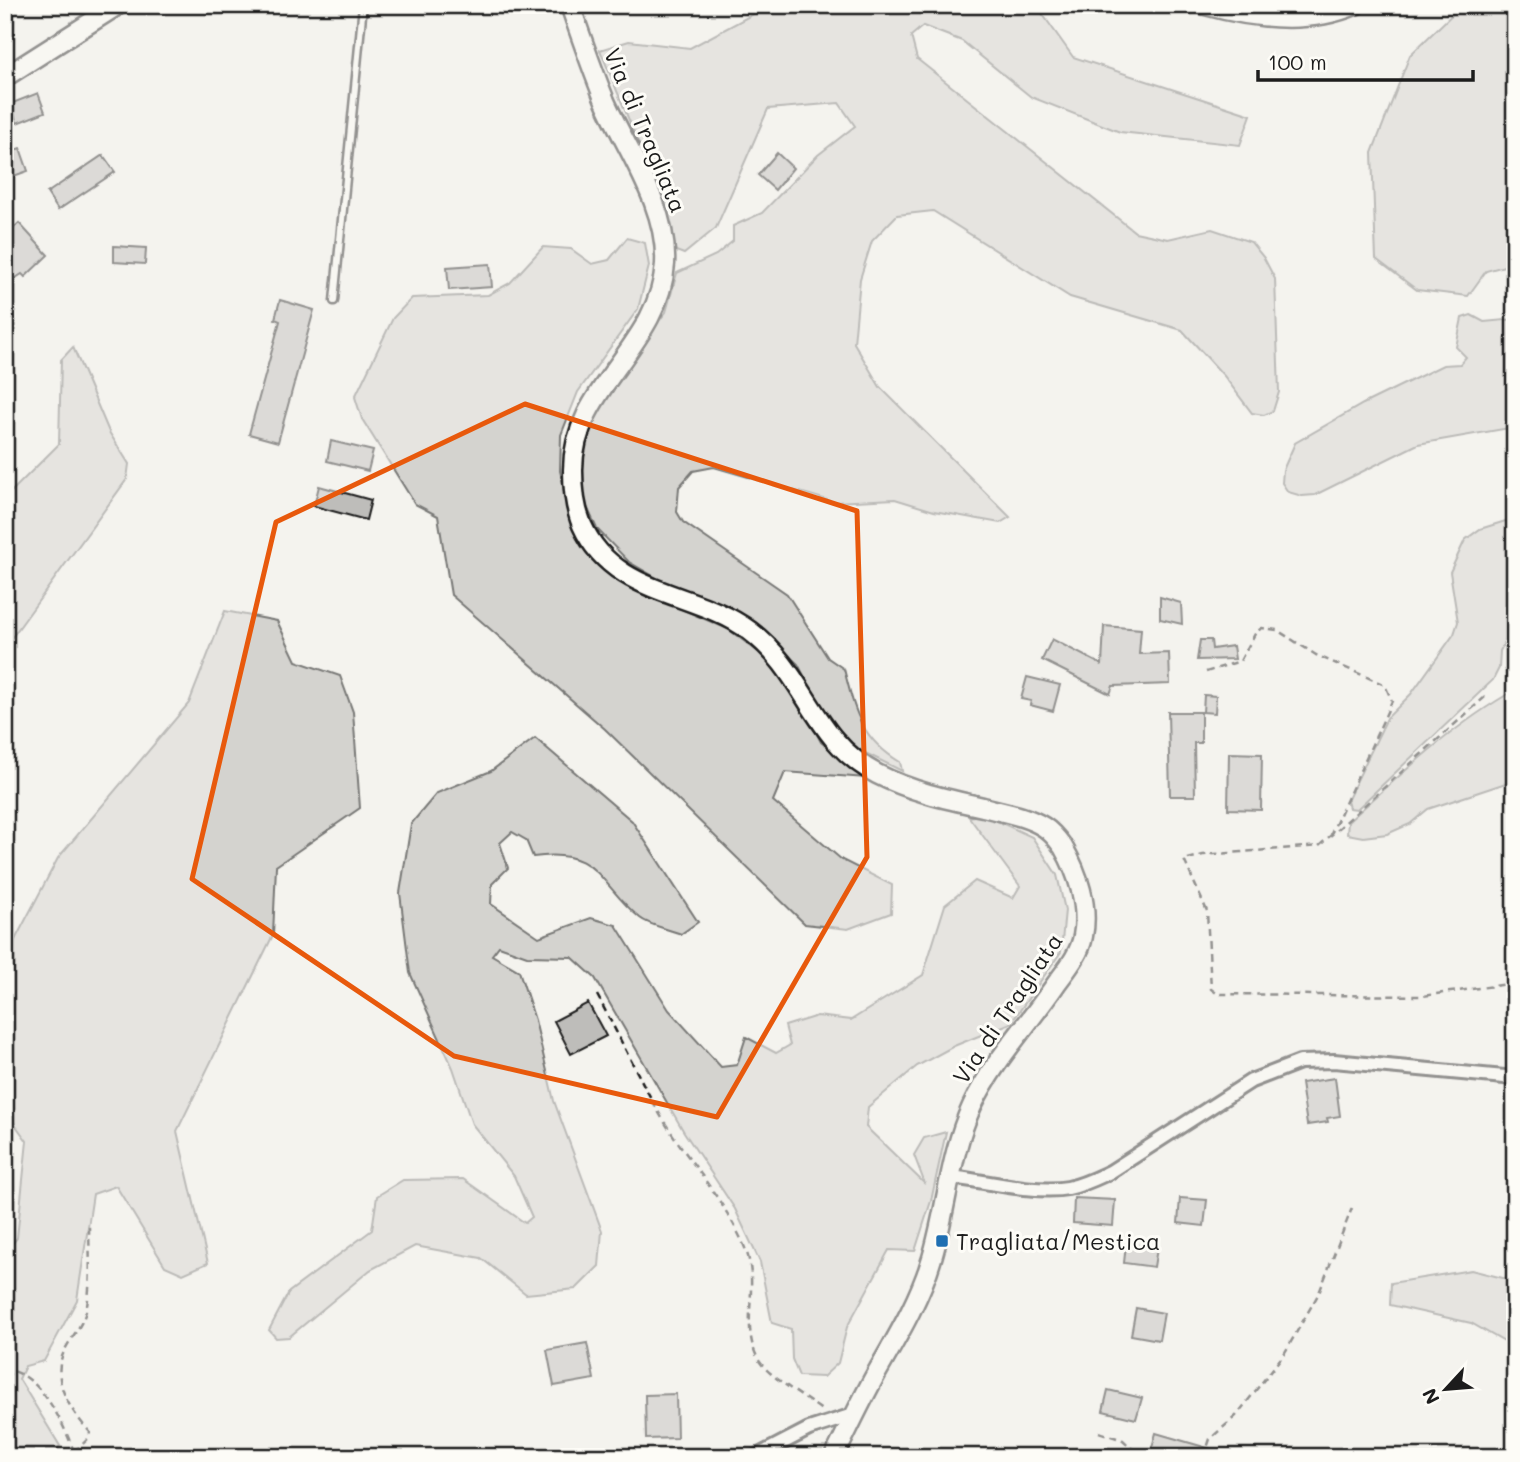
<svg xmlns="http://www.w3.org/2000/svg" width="1520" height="1462" viewBox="0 0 1520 1462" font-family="Mali,sans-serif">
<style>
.green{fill:#d4d3cf;stroke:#787876;stroke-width:2}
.building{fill:#bebdba;stroke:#1c1c1c;stroke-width:2}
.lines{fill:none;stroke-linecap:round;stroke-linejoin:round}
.lane-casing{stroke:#1c1c1c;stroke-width:11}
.street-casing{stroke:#1c1c1c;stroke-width:18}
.secondary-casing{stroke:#1c1c1c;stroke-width:23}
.path{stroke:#1c1c1c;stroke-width:2.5;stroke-dasharray:7 5;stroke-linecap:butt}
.lane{stroke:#fdfcf7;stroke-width:6}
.street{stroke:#fdfcf7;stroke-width:12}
.secondary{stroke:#fdfcf7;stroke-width:18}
.marked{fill:none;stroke:#e8590c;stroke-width:5;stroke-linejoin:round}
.poi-dot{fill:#1f6fb2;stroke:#fdfcf7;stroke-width:2.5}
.labels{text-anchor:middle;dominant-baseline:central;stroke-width:6;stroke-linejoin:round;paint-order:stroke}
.street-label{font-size:23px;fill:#1c1c1c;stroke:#fdfcf7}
.poi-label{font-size:23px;fill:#1c1c1c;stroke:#fdfcf7;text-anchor:start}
</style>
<rect width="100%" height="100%" fill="#f4f3ee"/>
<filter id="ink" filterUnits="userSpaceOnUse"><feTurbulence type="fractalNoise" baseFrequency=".0143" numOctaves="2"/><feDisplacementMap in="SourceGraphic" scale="14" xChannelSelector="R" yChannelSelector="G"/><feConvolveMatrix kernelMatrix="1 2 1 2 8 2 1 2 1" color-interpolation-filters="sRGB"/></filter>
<g filter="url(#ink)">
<g class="green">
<path d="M770,5H1036L1073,57L1251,115L1240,145L1120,132L1031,97L962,41L923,26L911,36L917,59L1135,232L1168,239L1212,229L1251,242L1264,258L1275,279L1279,392L1273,411L1264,415L1252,413L1224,376L1182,330L1070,297L933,211L897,215L872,241L860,279L854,343L880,387L1010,517L1000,523L934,511L895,499L834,502L714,467L693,471L679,487L677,512L683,522L787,594L828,658L844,669C855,711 860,738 900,762L902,771L847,744L827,720L798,664L754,623L676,589L629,562L597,529L583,498L579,446L615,377L666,312L677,273L716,255L733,241V226L762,213L818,155L855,126L839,103L768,109L716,228L684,254L676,251L648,166L600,50L629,41L690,48Z"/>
<polygon points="1462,5 1515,5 1515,263 1486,271 1468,296 1417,290 1376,259 1372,153 1410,55"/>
<polygon points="627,238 645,243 649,266 638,309 578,392 561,435 560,471 576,535 600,567 630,587 728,629 769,660 800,701 821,742 867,778 785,772 773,801 842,860 892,885 891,913 848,929 805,924 605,729 451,595 438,516 415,504 362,419 355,397 393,318 412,298 488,295 510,283 543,247 571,249 592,264 609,260"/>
<polygon points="1471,315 1484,322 1515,319 1515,427 1418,444 1315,495 1302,496 1288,492 1282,483 1283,470 1295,443 1363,404 1443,365 1460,364 1466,357 1456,347 1462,318"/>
<polygon points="73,347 109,432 129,464 127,479 5,647 5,498 59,444 61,360"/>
<polygon points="1515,518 1515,622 1500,651 1499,668 1493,680 1357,809 1349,808 1347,801 1387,718 1411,694 1454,634 1458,622 1450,572 1465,540 1480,529"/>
<polygon points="225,611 277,621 296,661 340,676 353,712 360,808 276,866 273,935 177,1131 208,1263 183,1274 165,1266 116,1186 93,1194 77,1300 44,1361 25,1366 19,1379 60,1446 51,1457 5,1457 5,1252 17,1238 27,1141 5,1111 5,959 58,858 189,703"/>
<path d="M1515,690V780L1428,809L1410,824L1387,834L1363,837L1347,834L1348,822C1400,775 1454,724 1515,690Z"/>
<path d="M535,738L632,821L698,922L681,934C669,929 650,926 640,918C598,884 599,847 533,857L526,840L512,832L500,843L508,868L492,884L491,904L539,937L591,918L616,925L669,1010L721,1067L737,1065L746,1037L776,1053L790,1045L785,1026L817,1016L851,1020L923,975L945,905L975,881L1013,898L1020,886L969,817L982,814L1032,837L1057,875L1065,910L1061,952L1011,1023L954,1046L917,1066L868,1107L866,1127L925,1184L914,1155L924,1138L946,1132L931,1201L915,1251L889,1250L847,1327L838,1363L823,1377L799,1376L792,1359L791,1329L772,1323L760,1262L735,1209L684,1132L595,978L572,957L527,956L499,946L492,955L519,971L535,1020L554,1101L602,1231L599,1266L576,1289L526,1294L481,1258L415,1246L370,1270L289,1337L276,1338L269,1330L289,1292L372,1230L377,1196L403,1180L463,1179L525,1223L532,1217L514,1176L472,1124L453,1068L410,973L400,893L411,824L437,793L491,771Z"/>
<polygon points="1471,1270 1515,1281 1515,1348 1471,1323 1390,1305 1391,1283"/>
</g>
<g class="building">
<polygon points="38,93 45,112 17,123 10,104"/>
<polygon points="20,148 28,171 5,179 5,154"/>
<polygon points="777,153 793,168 775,190 758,175"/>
<polygon points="103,155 115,172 58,210 47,193"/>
<polygon points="19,223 48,255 25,277 22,274 5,285 5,236"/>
<polygon points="114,246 146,248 145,264 114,262"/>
<polygon points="490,264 492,287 449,290 447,267"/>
<polygon points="280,300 314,310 278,442 249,434 280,321 275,319"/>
<polygon points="331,441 373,451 368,471 327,461"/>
<polygon points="319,486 371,500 366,520 314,506"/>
<polygon points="1160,597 1181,603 1182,624 1160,619"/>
<polygon points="1104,626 1141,629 1139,654 1169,653 1170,684 1113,686 1110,694 1042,660 1052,639 1102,665"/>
<polygon points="1200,640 1211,640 1212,649 1233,646 1235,659 1197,660"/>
<polygon points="1027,677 1060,685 1053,711 1030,705 1031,701 1021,699"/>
<polygon points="1204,695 1216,696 1215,713 1203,712"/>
<polygon points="1168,712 1201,712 1201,743 1194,743 1195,796 1170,796"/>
<polygon points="1229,753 1262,754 1261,810 1228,809"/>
<polygon points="588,1003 606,1036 571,1054 554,1021"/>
<polygon points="1335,1078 1340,1116 1327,1118 1328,1122 1307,1125 1301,1083"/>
<polygon points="1074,1198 1115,1200 1113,1226 1073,1223"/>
<polygon points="1180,1198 1207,1200 1204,1226 1178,1223"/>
<polygon points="1126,1244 1157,1248 1154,1267 1124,1263"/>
<polygon points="1136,1308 1164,1313 1159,1340 1131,1335"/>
<polygon points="587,1343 594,1379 554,1386 547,1350"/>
<polygon points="1108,1390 1142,1398 1136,1419 1103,1411"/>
<polygon points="676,1394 677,1438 646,1439 645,1395"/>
<polygon points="1156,1433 1228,1454 1227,1457 1150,1454"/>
</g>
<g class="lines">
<g class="lane-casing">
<polyline id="lane" points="334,301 363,5"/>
</g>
<g class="street-casing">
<g id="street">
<path d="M951,1177C985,1181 1036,1194 1068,1188C1083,1185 1097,1178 1110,1172L1251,1081L1300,1062L1334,1061L1515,1078"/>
<polyline points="755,1457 809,1429 856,1414"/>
</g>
</g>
<g class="secondary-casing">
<g id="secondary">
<path d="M570,5C581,37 592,69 605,101C627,151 668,207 665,264C660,346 572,388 573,471C573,490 575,508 582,525C614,597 696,590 750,631C807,674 812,740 877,774C910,791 946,799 983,807C1002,812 1027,816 1044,827C1052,832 1058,840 1063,847C1078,873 1089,906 1083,936C1080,954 1067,969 1056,984C1029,1024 993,1061 972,1106C950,1153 947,1208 932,1258C920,1299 897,1337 876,1374C861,1401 848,1429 834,1457"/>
<path d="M1205,5C1252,18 1309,25 1355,5"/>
<polyline points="5,77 118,5"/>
</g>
</g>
<g class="path">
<polyline points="1206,672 1240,661 1256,632 1262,628 1277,630 1316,655 1385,685 1392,701 1331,834"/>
<polyline points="1485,697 1319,846 1203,855 1184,860 1207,911 1211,989 1218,994 1422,996 1515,983"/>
<path d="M597,995C619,1036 639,1078 662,1118C689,1162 725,1200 745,1248C761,1284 738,1328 760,1362C771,1378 807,1399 823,1411"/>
<path d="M5,1378L13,1371C42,1379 64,1424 74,1452L71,1457"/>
<polyline points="1099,1432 1123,1440 1141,1457"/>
<path d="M74,1452L89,1438L90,1432C72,1413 51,1382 63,1354C69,1339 82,1327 86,1311C92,1282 89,1252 89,1223"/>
<polyline points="1204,1457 1210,1439 1236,1416 1284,1354 1319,1293 1352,1208"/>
</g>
<use href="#lane" class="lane"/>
<use href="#street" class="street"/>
<use href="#secondary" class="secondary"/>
</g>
</g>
<path d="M0 0H1520V1462H0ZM525,404L857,511L867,857L717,1117L454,1056L192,879L276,522Z" fill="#f4f3ee" fill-opacity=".55" fill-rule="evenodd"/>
<path class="marked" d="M525,404L857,511L867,857L717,1117L454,1056L192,879L276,522Z"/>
<rect class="poi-dot" x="935" y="1234" width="14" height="14" rx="3.5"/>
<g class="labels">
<g class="street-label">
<text transform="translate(646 130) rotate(67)">Via di Tragliata</text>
<text transform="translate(1007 1008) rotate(-56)">Via di Tragliata</text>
</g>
<g class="poi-label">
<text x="956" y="1241">Tragliata/Mestica</text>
</g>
</g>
<rect width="1520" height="1462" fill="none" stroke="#fdfcf7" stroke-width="28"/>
<rect x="14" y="14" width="1492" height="1434" fill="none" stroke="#1c1c1c" stroke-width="2.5" filter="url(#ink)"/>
<g transform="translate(1446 1389) rotate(244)" stroke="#fdfcf7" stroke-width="5" paint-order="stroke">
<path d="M0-5L12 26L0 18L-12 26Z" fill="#1c1c1c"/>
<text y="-10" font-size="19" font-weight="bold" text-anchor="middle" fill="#1c1c1c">N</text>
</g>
<path d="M1258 70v10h215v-10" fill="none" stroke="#1c1c1c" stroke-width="3.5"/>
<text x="1268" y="70" font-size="21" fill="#1c1c1c" stroke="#fdfcf7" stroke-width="5" paint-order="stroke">100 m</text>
</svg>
